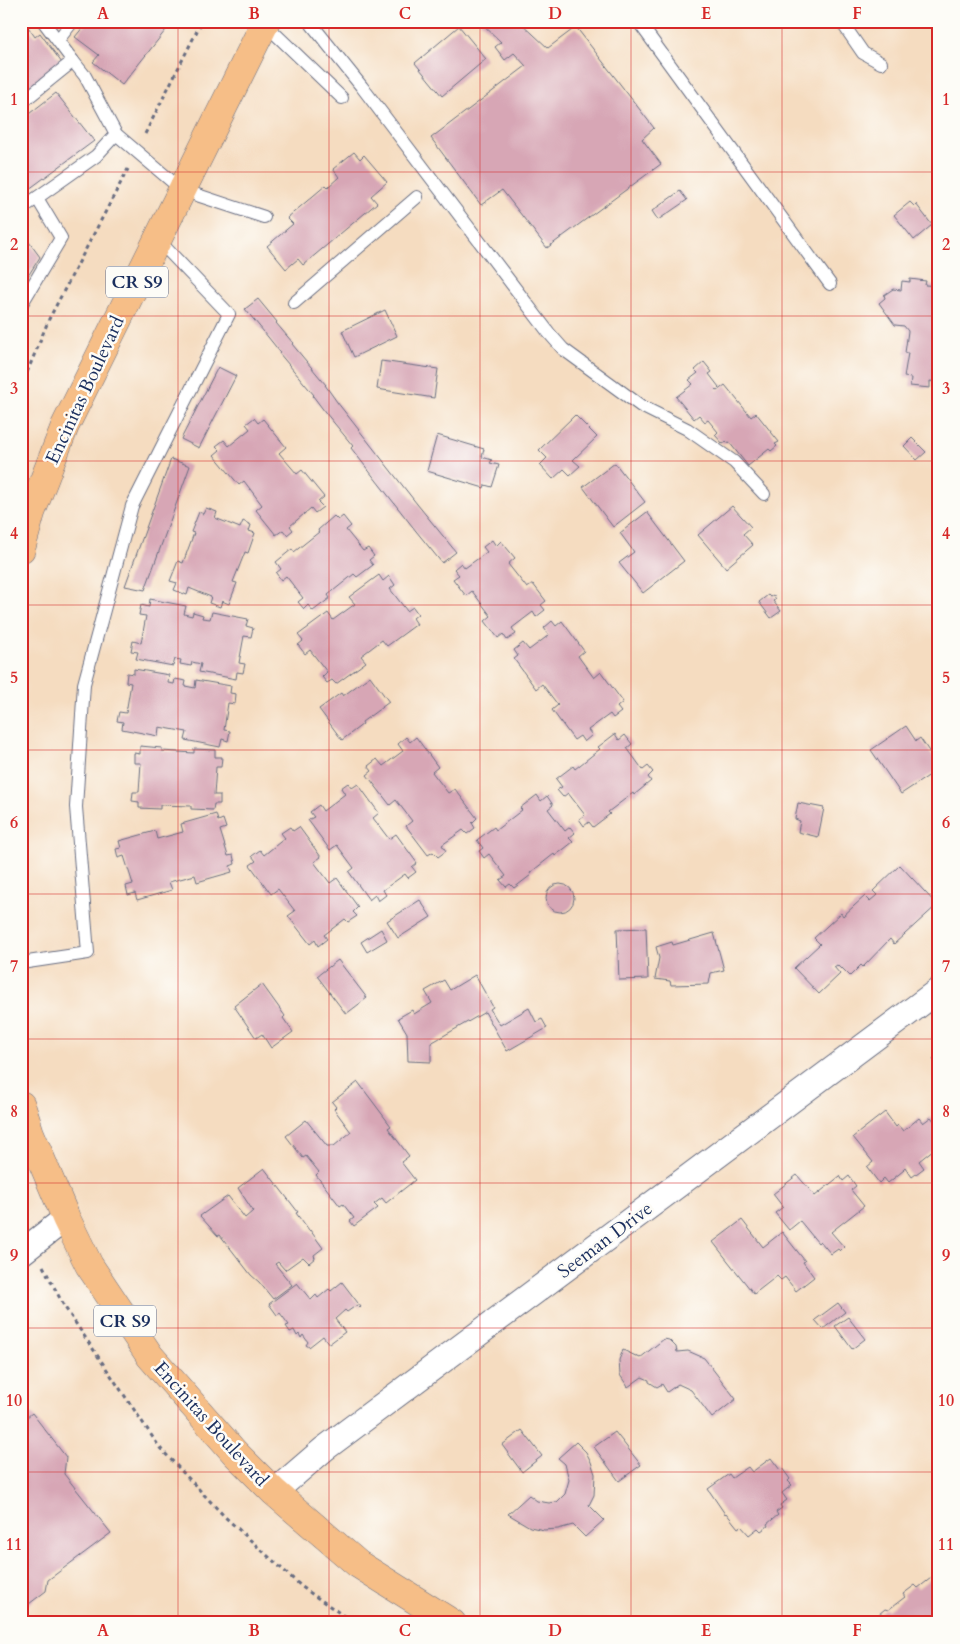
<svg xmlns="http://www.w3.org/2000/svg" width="960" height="1644" viewBox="0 0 960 1644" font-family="Cardo,serif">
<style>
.building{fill:#d7a6b5}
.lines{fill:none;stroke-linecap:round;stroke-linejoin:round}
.lane-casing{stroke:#676c80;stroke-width:14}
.street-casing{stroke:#676c80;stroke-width:27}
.primary-casing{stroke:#676c80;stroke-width:29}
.path{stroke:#676c80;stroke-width:3;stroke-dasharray:4 4;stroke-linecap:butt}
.lane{stroke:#fff;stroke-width:12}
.street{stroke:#fff;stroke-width:25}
.primary{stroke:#f6be87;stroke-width:28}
.grid{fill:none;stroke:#d62828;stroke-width:1;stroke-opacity:0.55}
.labels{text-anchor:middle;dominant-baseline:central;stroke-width:5;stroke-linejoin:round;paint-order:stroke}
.shield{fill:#fdfcf7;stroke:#5f6c8c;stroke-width:1}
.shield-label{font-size:18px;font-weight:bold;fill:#1b2f5e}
.street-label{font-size:19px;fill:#1b2f5e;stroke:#fdfcf7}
.neatline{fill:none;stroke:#d62828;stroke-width:2}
.grid-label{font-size:16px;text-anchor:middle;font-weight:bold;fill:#d62828}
</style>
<rect width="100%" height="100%" fill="#fdfcf7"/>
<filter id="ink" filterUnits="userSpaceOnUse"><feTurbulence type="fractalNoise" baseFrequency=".02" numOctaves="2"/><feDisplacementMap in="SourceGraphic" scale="10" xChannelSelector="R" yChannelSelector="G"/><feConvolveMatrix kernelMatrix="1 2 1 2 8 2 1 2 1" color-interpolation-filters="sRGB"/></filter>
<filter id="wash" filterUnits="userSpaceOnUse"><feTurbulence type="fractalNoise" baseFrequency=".0096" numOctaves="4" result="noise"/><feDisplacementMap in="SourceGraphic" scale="20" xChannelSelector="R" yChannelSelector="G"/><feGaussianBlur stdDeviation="1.12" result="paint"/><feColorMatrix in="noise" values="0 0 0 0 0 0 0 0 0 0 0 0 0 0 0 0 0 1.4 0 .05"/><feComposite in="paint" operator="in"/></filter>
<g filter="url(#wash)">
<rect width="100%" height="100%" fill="#f5dcc0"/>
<g id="blocks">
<g class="building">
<polygon points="21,21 24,21 35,37 40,33 62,63 21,94"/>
<polygon points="88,21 173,21 122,85 93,62 99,55 75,37"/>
<polygon points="479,21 519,21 548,48 576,27 654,128 642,139 661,164 547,248 502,190 481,205 431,138 526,66 514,53 505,60 495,47 501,42"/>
<polygon points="459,26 486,59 442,96 415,63"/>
<polygon points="56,93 94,141 21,195 21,120"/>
<polygon points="354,152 360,159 364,155 387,182 371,196 377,203 303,265 298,259 286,269 267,246 293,224 287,218 326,185 328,187 339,177 333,169"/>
<polygon points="680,191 687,200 658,220 652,211"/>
<polygon points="910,202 914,206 916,204 932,225 914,240 894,215"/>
<polygon points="26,238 40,257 21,287 21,241"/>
<polygon points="910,279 926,281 925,285 939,286 939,375 938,382 930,381 930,388 910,386 911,378 904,377 908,353 905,353 908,331 904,326 895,325 879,303 885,298 884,295 893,289 901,290 902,281 910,282"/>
<polygon points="258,299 277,322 276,323 293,343 292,344 326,385 325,385 337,402 417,504 456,552 442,563 416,531 351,448 353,446 325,412 313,396 314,395 279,353 280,352 264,332 245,309"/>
<polygon points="385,310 397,336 354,357 342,331"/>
<polygon points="381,361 438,369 434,398 377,389"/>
<polygon points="704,362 712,372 709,374 719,387 716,390 717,391 725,385 751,417 756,413 779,442 775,444 777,446 771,451 769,449 748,466 729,442 727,443 726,442 723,444 715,435 718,432 708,420 705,422 699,415 694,419 676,397 693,384 689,380 698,373 695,370"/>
<polygon points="218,367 236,376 199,448 181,439"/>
<polygon points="575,415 597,437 573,460 580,466 570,475 564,469 553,479 540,465 547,458 539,450"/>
<polygon points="254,418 258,423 263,419 286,447 279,453 297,474 302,470 324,497 318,502 323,507 315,513 311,508 290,526 293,530 287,535 283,530 276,535 256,510 262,505 244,481 239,485 214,455 220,450 216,446 224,440 229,446 250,429 246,424"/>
<polygon points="437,435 484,449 482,457 492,460 490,463 499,465 492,487 485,485 484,488 427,471"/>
<polygon points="912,438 926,452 917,460 904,446"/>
<polygon points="171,459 190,466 145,590 125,586"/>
<polygon points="615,463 645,502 613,527 583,487"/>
<polygon points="732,506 751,527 743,534 753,545 726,568 698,535"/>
<polygon points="206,508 217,512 215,518 240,528 243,521 251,525 249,531 255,533 248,553 245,552 233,582 237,583 229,604 222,601 220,607 209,603 211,597 189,588 187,595 174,590 177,583 170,581 178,561 183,563 194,533 191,532 199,512 203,514"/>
<polygon points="647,512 684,561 643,593 619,563 634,552 620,533"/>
<polygon points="334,516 338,520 343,516 351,526 346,530 363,551 368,548 374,556 369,560 373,565 357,577 354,574 328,595 330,598 313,611 308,605 304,609 298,602 303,598 286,576 281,580 276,573 281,569 276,562 292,549 294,552 319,532 318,530"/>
<polygon points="492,540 496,546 501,541 515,558 508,564 527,588 533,584 546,601 541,605 545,610 536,617 533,612 512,628 516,634 507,640 503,634 498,638 485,621 491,616 472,591 466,596 453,579 459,575 454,569 461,563 465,568 487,552 483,547"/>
<polygon points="379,575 383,581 389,576 395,585 390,589 407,611 413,607 418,614 413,618 417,624 387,646 382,640 361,656 366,662 336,684 332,680 327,683 322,677 327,672 310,650 305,654 298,645 303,641 298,635 328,613 333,620 355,604 349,597"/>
<polygon points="768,595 770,597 773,595 776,599 773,601 781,611 771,618 759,602"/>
<polygon points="150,599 186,606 184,614 192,616 193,612 203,615 202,618 210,619 212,612 248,619 246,626 253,628 251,637 244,636 239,663 245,664 243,673 237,672 236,679 199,672 201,664 192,662 191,666 180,664 181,660 175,659 173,666 136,659 138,652 131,651 133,641 141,643 146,616 139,615 141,605 149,607"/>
<polygon points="552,621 556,626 562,621 584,651 578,656 594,678 601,672 623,702 617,707 621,712 613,718 610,714 588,730 592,735 584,742 580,736 574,740 552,710 558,705 542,684 536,689 514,659 518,656 514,650 523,643 529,650 549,635 544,628"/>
<polygon points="134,669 169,675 168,683 174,684 175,679 186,681 185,686 195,688 196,680 231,686 230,693 236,694 235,704 228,703 224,730 230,731 228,741 222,739 220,747 185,740 187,732 159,727 158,736 122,729 123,722 117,721 119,712 126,713 131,683 126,682 127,673 134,674"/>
<polygon points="370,676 389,702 362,722 363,724 342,740 319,709 341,693 343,696"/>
<polygon points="906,726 916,741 920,738 939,766 939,769 901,794 871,750"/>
<polygon points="615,734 619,740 625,735 632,744 627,748 643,770 648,766 653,772 648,777 651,781 634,795 633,793 608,812 610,814 593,827 589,822 584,826 579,819 585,815 568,793 563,797 557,790 562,787 556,779 573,766 575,769 600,749 598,747"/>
<polygon points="406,737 410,742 416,737 438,767 432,772 448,793 455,789 477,818 472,823 475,828 467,834 463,830 442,845 446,851 438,857 433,852 428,855 406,826 412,821 396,800 390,805 367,775 372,771 368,766 377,759 383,766 403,751 398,744"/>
<polygon points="140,746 162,748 162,751 194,753 194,749 215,750 215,757 222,757 221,767 216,767 214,795 220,795 220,804 214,804 213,810 191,809 191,806 160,805 160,809 139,808 139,802 132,801 133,792 139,792 141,763 134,763 134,753 140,754"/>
<polygon points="348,783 352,788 358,784 379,813 373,818 389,839 396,834 417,863 412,867 416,872 408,878 405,874 383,890 386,895 378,901 375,895 369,900 349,872 354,868 337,845 330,850 308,820 314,817 310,812 319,805 323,811 345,794 341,788"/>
<polygon points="537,795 541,801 547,796 553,805 548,809 565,831 570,827 575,833 569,838 573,842 555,856 554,854 530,873 531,875 514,888 510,884 506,887 500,880 506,876 489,854 484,858 479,851 483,848 477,840 494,827 496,830 522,810 520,808"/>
<polygon points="798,803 824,808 818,837 798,832 800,821 795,819"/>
<polygon points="216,814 218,821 223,819 226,828 220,830 228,856 233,855 235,864 230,866 232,872 197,882 195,875 169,882 172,890 137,900 135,893 128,895 126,886 133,884 124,856 118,858 116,849 121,848 119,841 155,831 157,839 183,832 181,824"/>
<polygon points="290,827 293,831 299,827 321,857 314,862 330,883 337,878 358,907 353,912 357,916 348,922 345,919 324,935 327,939 318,946 315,940 310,944 288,916 295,911 278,889 271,894 250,865 256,861 252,856 260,850 264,855 285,838 281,833"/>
<polygon points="900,865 937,905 894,944 890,939 863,967 861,965 850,976 842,968 841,969 837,965 834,967 840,974 819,994 794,968 820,944 814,938 841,913 843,916 865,896 870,901 877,895 873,891"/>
<circle cx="560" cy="898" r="14"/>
<polygon points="420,900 431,917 398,938 387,921"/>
<polygon points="646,928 648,979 619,980 617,929"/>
<polygon points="381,929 387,940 367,952 361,942"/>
<polygon points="714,933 724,970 711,973 709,984 671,985 670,981 655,979 659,958 656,947 672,942 673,945"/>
<polygon points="338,960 367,998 346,1014 317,976"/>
<polygon points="475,975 493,1007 490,1009 500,1025 529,1008 536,1022 542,1019 547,1028 507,1051 485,1012 431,1043 431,1062 408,1061 407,1033 398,1018 412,1010 414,1014 432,1003 425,991 444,980 450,990"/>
<polygon points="262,984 285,1016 283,1018 293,1032 271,1048 262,1034 256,1038 234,1006"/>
<polygon points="939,1055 939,1068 933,1059"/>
<polygon points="358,1082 391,1126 388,1128 409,1156 401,1162 415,1180 386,1203 382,1198 374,1204 378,1208 354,1226 350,1221 354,1218 343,1204 340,1206 316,1175 319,1172 306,1156 303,1158 286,1136 306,1120 327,1146 334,1146 351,1132 334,1109 336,1107 332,1102"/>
<polygon points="885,1112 896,1127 898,1125 903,1131 919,1118 923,1123 931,1117 939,1127 939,1140 937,1141 939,1145 919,1161 924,1168 912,1177 905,1167 903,1169 904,1170 888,1183 884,1178 879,1183 867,1167 873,1162 853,1137"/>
<polygon points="264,1168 298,1212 296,1213 309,1231 310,1230 323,1248 314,1255 315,1258 309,1263 303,1257 285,1270 278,1262 275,1264 292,1285 273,1299 259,1282 251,1275 220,1235 218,1236 200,1216 228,1196 245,1218 253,1211 238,1188"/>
<polygon points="797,1175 815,1196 840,1176 843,1181 849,1176 856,1186 851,1190 864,1206 831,1232 844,1247 840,1251 838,1249 831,1254 820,1241 818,1243 800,1221 789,1230 775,1213 783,1207 773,1194"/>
<polygon points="742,1220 763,1247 782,1232 805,1261 803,1262 814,1277 796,1291 785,1277 781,1280 777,1276 754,1294 713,1242"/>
<polygon points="342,1282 361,1307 360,1308 357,1305 347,1312 345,1310 335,1319 345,1332 329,1344 323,1336 309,1347 306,1345 308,1342 303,1335 301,1338 299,1334 297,1336 294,1330 290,1332 286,1326 289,1325 280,1313 277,1315 269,1304 297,1283 311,1300 316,1295 318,1298 329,1289 331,1291"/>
<polygon points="838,1303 845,1312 823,1329 815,1320"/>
<polygon points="848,1317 865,1339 852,1349 835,1326"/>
<polygon points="664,1339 669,1340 676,1347 677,1352 688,1351 704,1358 736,1399 712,1418 691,1390 678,1384 667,1392 662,1384 657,1387 649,1382 649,1380 642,1377 628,1387 620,1375 619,1360 623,1350 640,1358"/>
<polygon points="32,1413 66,1457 64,1474 111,1533 48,1580 46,1591 21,1610 21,1422"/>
<polygon points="522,1430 542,1456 522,1472 502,1445"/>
<polygon points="615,1432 641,1465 619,1481 594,1447"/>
<polygon points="576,1442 586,1452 591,1462 595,1474 594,1495 589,1505 604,1520 585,1537 573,1525 558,1529 544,1530 530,1527 508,1514 529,1495 537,1501 549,1503 557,1502 565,1494 569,1480 565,1464 558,1458"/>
<polygon points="771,1458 780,1470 782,1468 790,1479 788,1481 792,1485 782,1493 787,1500 780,1505 782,1508 776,1512 778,1515 767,1524 768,1526 761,1531 758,1528 749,1535 741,1526 738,1528 726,1513 725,1514 708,1489 729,1474 732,1478 748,1467 752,1472"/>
<polygon points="939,1569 939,1623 883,1623 879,1617 880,1616 879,1614 885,1609 888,1610 905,1597 903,1594 915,1585 918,1588 935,1575 934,1573"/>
</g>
</g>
</g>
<g filter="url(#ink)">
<use href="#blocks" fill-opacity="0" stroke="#676c80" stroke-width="1"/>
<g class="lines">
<g class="lane-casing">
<g id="lane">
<polyline points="309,21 362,87 549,333 563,349 641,406 687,429 734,462 764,494"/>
<polyline points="638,21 830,284"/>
<polyline points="841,21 863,53 881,63"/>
<polyline points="265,24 342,98"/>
<polyline points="58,40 73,21"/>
<polyline points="73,61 85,76 116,134"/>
<polyline points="21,103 73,61 43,21"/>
<polyline points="21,209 96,156 116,134 182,190 264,217"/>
<polyline points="294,303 417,197"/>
<polyline points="21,305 61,238 37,198"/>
<polyline points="21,963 88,953 76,807 84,684 132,506 229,314 158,240"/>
</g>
</g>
<g class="street-casing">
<g id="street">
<polyline points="21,1253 66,1218"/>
<polyline points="274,1492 324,1449 939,990"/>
</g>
</g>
<g class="primary-casing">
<g id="primary">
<polyline points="21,549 31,513 65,426 266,21"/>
<polyline points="21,1105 30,1133 66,1218 89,1265 150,1356 235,1453 274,1492 358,1564 452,1623"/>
</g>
</g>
<g class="path">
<polyline points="145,134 202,21"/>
<polyline points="21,387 49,319 128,169"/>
<polyline points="43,1266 64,1306 160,1448 225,1517 302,1587 354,1623"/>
</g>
<use href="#lane" class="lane"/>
<use href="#street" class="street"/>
<use href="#primary" class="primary"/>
</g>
</g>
<path class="grid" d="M178,21V1623M329,21V1623M480,21V1623M631,21V1623M782,21V1623M21,172H939M21,316H939M21,461H939M21,605H939M21,750H939M21,894H939M21,1039H939M21,1183H939M21,1328H939M21,1472H939"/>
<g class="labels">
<g class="shield">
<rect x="106" y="266.5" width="62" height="31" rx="4"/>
<rect x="94" y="1305.5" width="62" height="31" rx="4"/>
</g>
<g class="shield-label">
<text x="137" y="282">CR S9</text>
<text x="125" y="1321">CR S9</text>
</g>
<g class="street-label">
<text transform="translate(85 390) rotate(-65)">Encinitas Boulevard</text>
<text transform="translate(605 1240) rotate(-37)">Seeman Drive</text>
<text transform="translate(211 1424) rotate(48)">Encinitas Boulevard</text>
</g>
</g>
<rect width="960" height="1644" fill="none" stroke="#fdfcf7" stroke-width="55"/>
<rect x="28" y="28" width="904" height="1588" class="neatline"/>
<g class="grid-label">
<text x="103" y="19">A</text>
<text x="254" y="19">B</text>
<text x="405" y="19">C</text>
<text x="555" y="19">D</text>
<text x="706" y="19">E</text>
<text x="857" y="19">F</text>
<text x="14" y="105">1</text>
<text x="946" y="105">1</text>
<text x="14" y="250">2</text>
<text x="946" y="250">2</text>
<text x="14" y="394">3</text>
<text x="946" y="394">3</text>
<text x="14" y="539">4</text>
<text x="946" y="539">4</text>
<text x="14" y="683">5</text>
<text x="946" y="683">5</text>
<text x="14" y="828">6</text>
<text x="946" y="828">6</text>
<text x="14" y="972">7</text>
<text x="946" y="972">7</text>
<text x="14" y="1117">8</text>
<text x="946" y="1117">8</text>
<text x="14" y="1261">9</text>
<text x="946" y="1261">9</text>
<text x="14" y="1406">10</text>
<text x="946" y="1406">10</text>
<text x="14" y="1550">11</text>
<text x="946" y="1550">11</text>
<text x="103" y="1636">A</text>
<text x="254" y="1636">B</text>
<text x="405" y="1636">C</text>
<text x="555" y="1636">D</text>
<text x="706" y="1636">E</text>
<text x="857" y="1636">F</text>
</g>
</svg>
